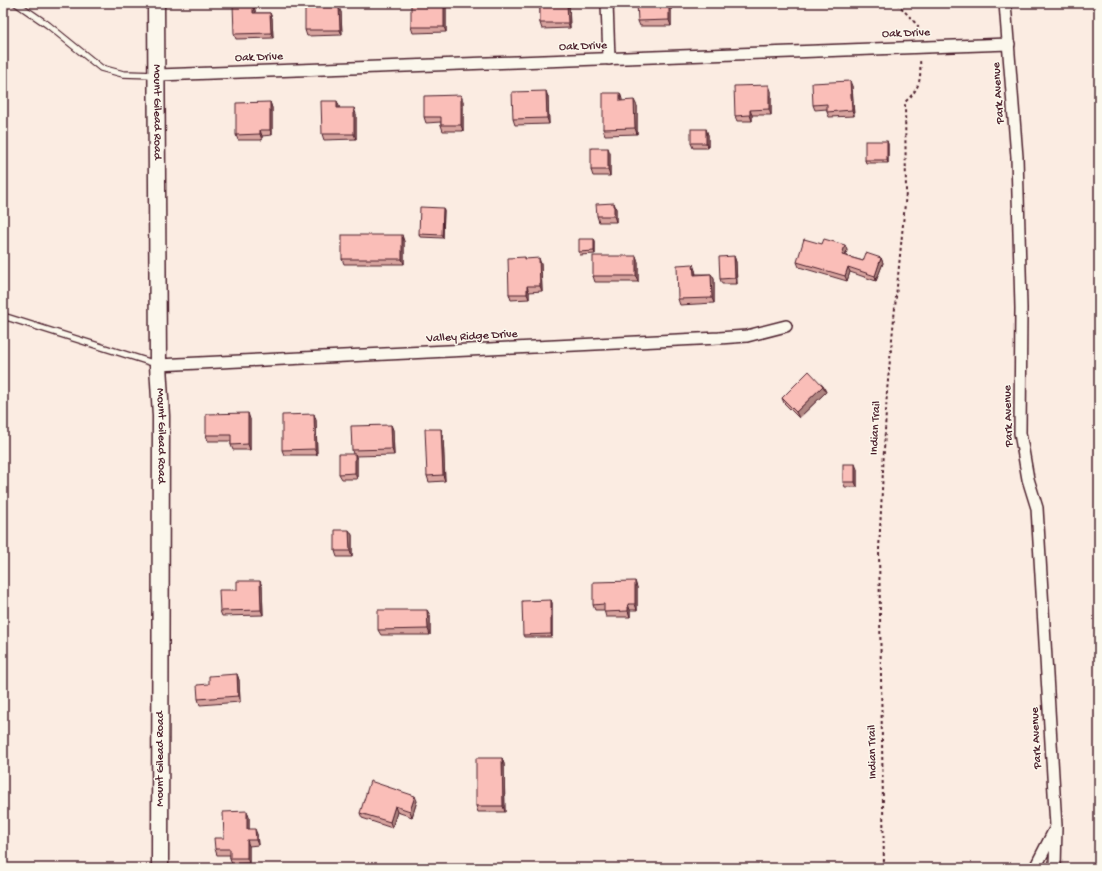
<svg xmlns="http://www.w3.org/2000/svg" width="1102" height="871" viewBox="0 0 1102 871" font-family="'Gochi Hand',sans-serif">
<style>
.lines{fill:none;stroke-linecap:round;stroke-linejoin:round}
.service-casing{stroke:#4a1f2b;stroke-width:8}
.minor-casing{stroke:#4a1f2b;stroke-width:14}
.secondary-casing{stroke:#4a1f2b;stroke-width:19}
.path{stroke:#4a1f2b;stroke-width:2;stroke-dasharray:3 3;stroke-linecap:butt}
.service{stroke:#fbf7ec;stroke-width:5.5}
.minor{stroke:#fbf7ec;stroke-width:11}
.secondary{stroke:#fbf7ec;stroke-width:16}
.wall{fill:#d7a39e;stroke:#4a1f2b}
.shaded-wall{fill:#af8581;stroke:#4a1f2b}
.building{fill:#fabeb8;stroke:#4a1f2b}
.labels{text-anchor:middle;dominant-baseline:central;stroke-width:3;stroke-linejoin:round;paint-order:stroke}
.street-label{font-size:12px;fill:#4a1f2b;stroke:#fbf7ec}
</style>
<rect width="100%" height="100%" fill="#fbece2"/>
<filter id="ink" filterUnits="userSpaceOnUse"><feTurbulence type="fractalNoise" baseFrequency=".025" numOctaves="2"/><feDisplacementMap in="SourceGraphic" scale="8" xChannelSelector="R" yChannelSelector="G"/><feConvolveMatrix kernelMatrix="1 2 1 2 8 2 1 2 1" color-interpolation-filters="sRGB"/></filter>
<g filter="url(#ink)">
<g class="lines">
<g class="service-casing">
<g id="service">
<polyline points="16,3 48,25 101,68 123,74 155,75"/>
<polyline points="3,316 156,364"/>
</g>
</g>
<g class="minor-casing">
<g id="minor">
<polyline points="607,3 609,59"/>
<polyline points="1005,3 1017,157 1021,308 1020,433 1028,479 1037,508 1056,826 1055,868"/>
<polyline points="158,75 1009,44"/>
<polyline points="158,365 719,338 747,336 786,326"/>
<polyline points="1035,868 1055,829"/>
</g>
</g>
<g class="secondary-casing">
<g id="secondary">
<path id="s1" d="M156,3L158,365L161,416L160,868"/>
</g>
</g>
<g class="path">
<polyline points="897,3 918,26 919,37"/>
<path d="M884,868L879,550L887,391L906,193L905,102C921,88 921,78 920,58"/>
</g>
<use href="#service" class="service"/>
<use href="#minor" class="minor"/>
<use href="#secondary" class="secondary"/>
</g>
<g class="wall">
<polygon points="540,3 569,3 570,28 542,29 540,23"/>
<polygon points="671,3 671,26 640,26 638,21"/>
<polygon points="767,3 803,3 803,5 768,6"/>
<polygon points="253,4 255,10 255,13 270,13 272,18 273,38 236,39 234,34"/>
<polygon points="446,4 446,32 413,33 411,27"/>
<polygon points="341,12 342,35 307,36 305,30"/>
<polygon points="852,86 854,116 829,117 827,112 827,109 815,110 813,105"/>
<polygon points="771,91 771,115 752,115 752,121 737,121 735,116"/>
<polygon points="620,93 622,101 637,106 637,134 605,135 603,129"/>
<polygon points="548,97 549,124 515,125 513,119"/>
<polygon points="463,101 463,131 443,131 441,125 441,122 426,123 424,117"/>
<polygon points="270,102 272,108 272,135 262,136 262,140 238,140 236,135"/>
<polygon points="339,106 339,108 356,114 356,139 324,140 322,134"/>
<polygon points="706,129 708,135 708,148 693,148 691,143"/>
<polygon points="887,141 888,144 888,163 866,163 865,160"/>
<polygon points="610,153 610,176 593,176 591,170"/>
<polygon points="614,203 616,209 616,222 599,222 597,216"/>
<polygon points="444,211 443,238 420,237 419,234"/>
<polygon points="594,239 595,241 595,254 580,255 579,252"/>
<polygon points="404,241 404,264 344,264 342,259"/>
<polygon points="822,244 847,250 846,256 863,261 881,258 883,263 876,281 850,272 847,281 799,267 797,262"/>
<polygon points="636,256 638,262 638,282 595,282 593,276"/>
<polygon points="734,256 736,262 737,284 722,284 720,279"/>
<polygon points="525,257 525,259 541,264 542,291 529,292 529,299 511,300 509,294"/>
<polygon points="695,270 696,274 711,274 714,279 714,303 680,305 678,299"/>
<polygon points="823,386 826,392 799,418 784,403 782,398"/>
<polygon points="250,419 250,450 233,450 231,445 231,441 208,441 206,435"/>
<polygon points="316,420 317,455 284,455 282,450"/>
<polygon points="391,425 393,430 394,455 355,456 357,459 357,479 342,479 339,474 353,454 352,450"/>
<polygon points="443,435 445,481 429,482 427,476"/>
<polygon points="857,469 857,487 845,487 843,482"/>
<polygon points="349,530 352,535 352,557 337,557 335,551"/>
<polygon points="262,586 263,615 222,616 220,611 237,590"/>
<polygon points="637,587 637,610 630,610 630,617 606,617 604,610 595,610 593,605"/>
<polygon points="551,600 552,603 552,637 524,637 523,635"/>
<polygon points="430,615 430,635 381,635 378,630"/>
<polygon points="237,674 239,680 240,702 200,705 198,699 209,684"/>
<polygon points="502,758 504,764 505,812 478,812 476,806"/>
<polygon points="417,801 412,817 397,812 392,828 362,818 360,813"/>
<polygon points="249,817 249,829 257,834 258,845 249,846 249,863 232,864 230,858 230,855 217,855 215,849 224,838"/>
</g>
<g class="shaded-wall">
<polygon points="444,3 446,3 446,32 444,27"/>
<polygon points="567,3 569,3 570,28 568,23"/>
<polygon points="669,3 671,3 671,26 669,20"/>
<polygon points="253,4 255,10 256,19 253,13"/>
<polygon points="339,7 341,12 342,35 340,30"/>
<polygon points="270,13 272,18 273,38 271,33"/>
<polygon points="850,81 852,86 854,116 852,110"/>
<polygon points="769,85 771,91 771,115 769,109"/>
<polygon points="546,91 548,97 549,124 547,118"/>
<polygon points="620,93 622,99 622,106 620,101"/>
<polygon points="461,95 463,101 463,131 461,125"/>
<polygon points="634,100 637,106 637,134 635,128"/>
<polygon points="337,101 339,106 339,114 337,108"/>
<polygon points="270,102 272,108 272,135 270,130"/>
<polygon points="354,108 356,114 356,139 354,134"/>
<polygon points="750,110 752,115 752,121 750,115"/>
<polygon points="706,129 708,135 708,148 706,143"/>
<polygon points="260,130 262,136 262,140 260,134"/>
<polygon points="887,141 888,144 888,163 887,160"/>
<polygon points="608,148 610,153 610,176 608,170"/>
<polygon points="614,203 616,209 616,222 614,216"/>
<polygon points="443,208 444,211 443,238 442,235"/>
<polygon points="402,235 404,241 404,264 402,259"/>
<polygon points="594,239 595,241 595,254 594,251"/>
<polygon points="845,245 847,250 844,260 842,255"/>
<polygon points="636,256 638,262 638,282 636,276"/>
<polygon points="734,256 736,262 737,284 735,278"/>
<polygon points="539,258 541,264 542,291 540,286"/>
<polygon points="881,258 883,263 876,281 875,276"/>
<polygon points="693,264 695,270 696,280 694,275"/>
<polygon points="848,267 850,272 847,281 845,276"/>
<polygon points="711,274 714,279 714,303 712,298"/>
<polygon points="527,286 529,292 529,299 527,294"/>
<polygon points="823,386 826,392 799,418 796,412"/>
<polygon points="248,413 250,419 250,450 248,444"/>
<polygon points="314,414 316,420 317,455 315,449"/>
<polygon points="391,425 393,430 394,455 392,449"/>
<polygon points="441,429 443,435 445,481 443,475"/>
<polygon points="355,454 357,459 357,479 355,473"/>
<polygon points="855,464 857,469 857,487 855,482"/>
<polygon points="349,530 352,535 352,557 350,551"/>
<polygon points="260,581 262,586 263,615 261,610"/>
<polygon points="635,581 637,587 637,610 635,604"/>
<polygon points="551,600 552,603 552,637 551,634"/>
<polygon points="628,604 630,610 630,617 628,611"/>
<polygon points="427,610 430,615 430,635 428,629"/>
<polygon points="237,674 239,680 240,702 238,696"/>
<polygon points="502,758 504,764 505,812 503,806"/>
<polygon points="415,796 417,801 412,817 410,811"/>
<polygon points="395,806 397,812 392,828 390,822"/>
<polygon points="247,811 249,817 249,835 247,829"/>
<polygon points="255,829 257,834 258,845 256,840"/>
<polygon points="247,840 249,846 249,863 247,858"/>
</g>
<g class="building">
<rect x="411" y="3" width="33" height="24"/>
<polygon points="540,3 567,3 568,23 540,23"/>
<polygon points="637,3 669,3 669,20 638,21"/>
<polygon points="233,4 253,4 253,13 270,13 271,33 234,34"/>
<polygon points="305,7 339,7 340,30 305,30"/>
<polygon points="850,81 852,110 827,112 827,104 813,105 812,83"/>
<polygon points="769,85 769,109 750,110 750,115 735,116 734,86"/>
<polygon points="546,91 547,118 513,119 512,92"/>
<polygon points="603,93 620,93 620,101 634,100 635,128 603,129"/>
<polygon points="461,95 461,125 441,125 441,117 424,117 424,96"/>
<polygon points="321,101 337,101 337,108 354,108 354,134 322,134"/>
<polygon points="270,102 270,130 260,130 260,134 236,135 236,103"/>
<rect x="691" y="129" width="15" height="14"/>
<rect x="865" y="141" width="22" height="19"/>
<rect x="591" y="148" width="17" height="22"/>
<polygon points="614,203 614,216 597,216 596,204"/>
<polygon points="420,207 443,208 442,235 419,234"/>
<rect x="342" y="235" width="60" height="24"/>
<polygon points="579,239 594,239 594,251 579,252"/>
<polygon points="804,239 822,244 824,239 845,245 842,255 863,261 866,253 881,258 875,276 848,267 845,276 797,262"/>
<rect x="593" y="256" width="43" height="20"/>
<polygon points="734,256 735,278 720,279 719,257"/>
<polygon points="525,257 525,259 539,258 540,286 527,286 527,294 509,294 508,258"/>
<polygon points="693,264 694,275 711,274 712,298 678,299 677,265"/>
<polygon points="809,371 823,386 796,412 782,398"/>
<polygon points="248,413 248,444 231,445 231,435 206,435 206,414"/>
<polygon points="314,414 315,449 282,450 282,415"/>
<polygon points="391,425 392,449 352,450 351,426"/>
<polygon points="425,429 441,429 443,475 427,476"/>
<polygon points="339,454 355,454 355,473 339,474"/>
<rect x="843" y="464" width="12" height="18"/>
<polygon points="335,530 349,530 350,551 335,551"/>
<polygon points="237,581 260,581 261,610 220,611 219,590 237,590"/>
<polygon points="635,581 635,604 628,604 628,611 604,612 604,604 593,605 593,582"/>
<polygon points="551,600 551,634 523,635 522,601"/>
<polygon points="378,610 427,610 428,629 378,630"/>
<polygon points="237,674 238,696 198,699 197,685 209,684 209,676"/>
<polygon points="476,758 502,758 503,806 476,806"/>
<polygon points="370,781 415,796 410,811 395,806 390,822 360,813"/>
<polygon points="247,811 247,829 255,829 256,840 247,840 247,858 230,858 230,849 215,849 214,838 224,838 223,812"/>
</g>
</g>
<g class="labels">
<g class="street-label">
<text transform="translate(906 34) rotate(-2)">Oak Drive</text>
<text transform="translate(583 47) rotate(-2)">Oak Drive</text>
<text transform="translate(259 58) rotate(-2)">Oak Drive</text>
<text transform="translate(999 93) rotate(-94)">Park Avenue</text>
<text stroke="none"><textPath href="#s1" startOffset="109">Mount Gilead Road</textPath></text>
<text transform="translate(472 337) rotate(-3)">Valley Ridge Drive</text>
<text transform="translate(1009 416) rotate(-92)">Park Avenue</text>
<text transform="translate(876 428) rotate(-87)">Indian Trail</text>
<text stroke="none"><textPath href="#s1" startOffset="433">Mount Gilead Road</textPath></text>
<text transform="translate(1037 738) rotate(-93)">Park Avenue</text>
<text transform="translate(873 752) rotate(-91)">Indian Trail</text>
<text transform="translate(161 759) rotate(-90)">Mount Gilead Road</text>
</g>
</g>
<rect width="1102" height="871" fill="none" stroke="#fbf7ec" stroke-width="16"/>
<rect x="8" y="8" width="1086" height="855" fill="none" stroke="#4a1f2b" stroke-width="1.5" filter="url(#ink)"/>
</svg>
